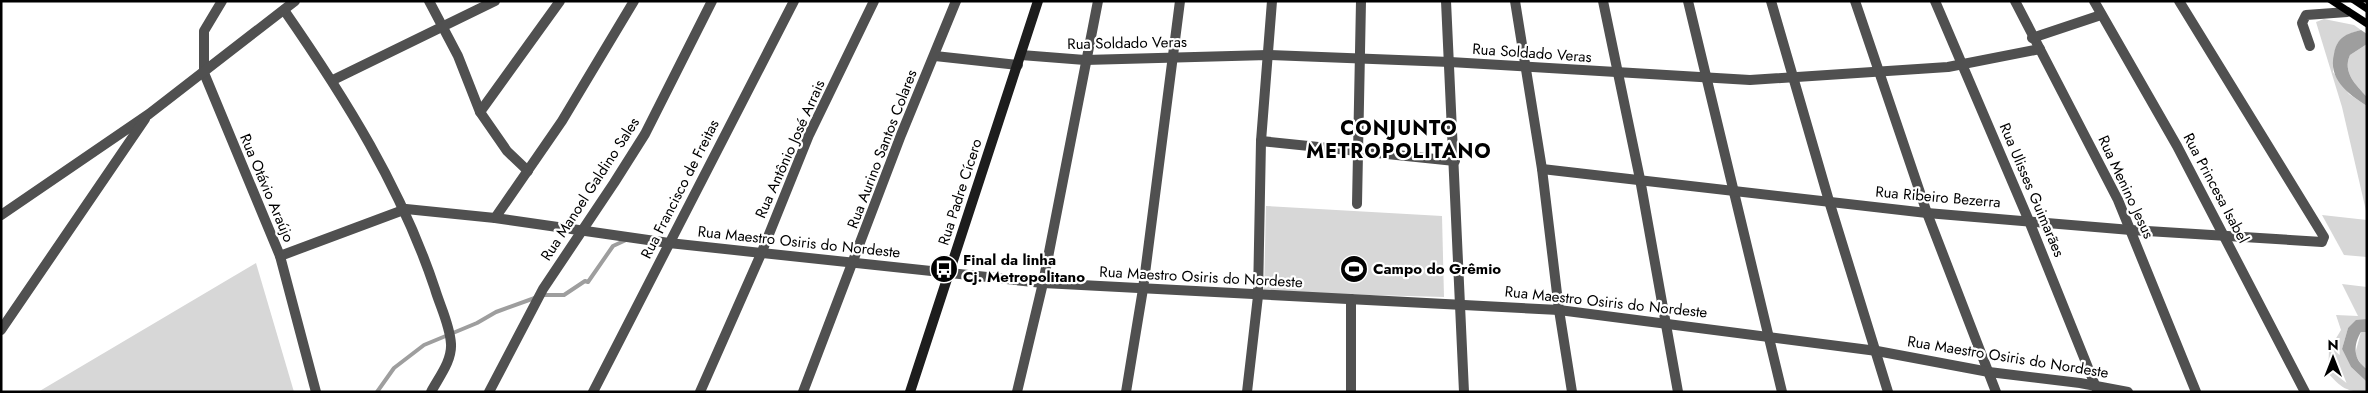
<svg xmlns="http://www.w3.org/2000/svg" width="2368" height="393" viewBox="0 0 2368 393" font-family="Jost,sans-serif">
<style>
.green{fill:#d7d7d7}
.water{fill:#9e9e9e}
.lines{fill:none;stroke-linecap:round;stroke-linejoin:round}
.stream{stroke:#9e9e9e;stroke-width:4}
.street{stroke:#505050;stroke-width:10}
.secondary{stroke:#1d1d1d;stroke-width:10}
.primary{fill:#000;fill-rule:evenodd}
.labels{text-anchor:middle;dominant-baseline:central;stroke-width:4.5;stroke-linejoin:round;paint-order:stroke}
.street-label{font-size:15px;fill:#000;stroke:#fff}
.poi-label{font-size:15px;font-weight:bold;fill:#000;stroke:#fff;text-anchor:start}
.district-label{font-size:20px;font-weight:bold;letter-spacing:1px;fill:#000;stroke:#fff}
</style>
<rect width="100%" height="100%" fill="#fff"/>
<g class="green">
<path d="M2324,19L2354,25L2361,30C2333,38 2335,46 2333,72L2349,94L2367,106V215L2342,107L2316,22Z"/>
<path d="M2367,44V97C2356,85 2342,72 2350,55Z"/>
<polygon points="1266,206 1442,216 1444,297 1264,292"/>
<polygon points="2322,215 2367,220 2367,257 2344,255"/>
<polygon points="256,263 294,392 38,392"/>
<path d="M2342,284L2367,287V319L2348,328L2342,349L2351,367L2367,382V392C2347,392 2341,388 2328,373L2329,350L2341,330L2336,315L2358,316Z"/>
<polygon points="2361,332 2367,332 2367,369 2362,366 2355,354"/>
</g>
<g class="water">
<path d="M2361,30L2367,34V44L2350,55C2342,72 2356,85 2367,97V106C2347,93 2328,79 2334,54C2337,37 2346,34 2361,30Z"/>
<path d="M2367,319V332H2361C2353,345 2353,360 2367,369V382L2351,367L2342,349L2348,328L2356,320Z"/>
</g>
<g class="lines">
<polyline class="stream" points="377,392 394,368 424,345 477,323 496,312 543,295 564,295 585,281 588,282 613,246 626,240"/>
<g class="street">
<polyline points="222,1 204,31 204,73 280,256 316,392"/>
<polyline points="429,1 458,56 480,112 507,151 528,171"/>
<polyline points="1446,1 1464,392"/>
<polyline points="1515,1 1542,169 1559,310 1572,392"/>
<polyline points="1603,1 1640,179 1678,392"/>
<polyline points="1688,1 1782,392"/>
<polyline points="1771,1 1829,201 1888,392"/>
<polyline points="1855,1 1927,213 1996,392"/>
<polyline points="1935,1 2029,221 2097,390"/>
<polyline points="2015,1 2118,200 2196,392"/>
<polyline points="2094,1 2177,146 2305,392"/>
<path d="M284,10C345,98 401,187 435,289C440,306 450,325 451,344C452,361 439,377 431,392"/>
<polyline points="2032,38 2101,15"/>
<polyline points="2310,46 2302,23 2306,15 2347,12"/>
<polyline points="1021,55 1085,60 1268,55 1450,62 1750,80 1948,67 2040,49"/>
<polyline points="935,56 1018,65"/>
<polyline points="333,80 495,1"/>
<polyline points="480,112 560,1"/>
<polyline points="1261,141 1455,161"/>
<polyline points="1542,169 1927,213 2131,230 2322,242 2324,237 2179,1"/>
<polyline points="1357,204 1361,1"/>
<polyline points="1,215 149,114 295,1"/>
<polyline points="495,218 562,121 634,1"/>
<polyline points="280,256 406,209 495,218 669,243 1043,283 1559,310 1877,351 1989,372 2080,383 2128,392"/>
<polyline points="1351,299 1351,392"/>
<polyline points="1,330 145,119"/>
<polyline points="489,392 543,289 614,183 645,134 712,1"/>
<polyline points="593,392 794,1"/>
<polyline points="700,392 761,254 809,135 874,1"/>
<polyline points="803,392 901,135 956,1"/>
<polyline points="1017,392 1043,283 1098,1"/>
<polyline points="1126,392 1143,289 1180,1"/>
<polyline points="1247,392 1258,296 1261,141 1272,1"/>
</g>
<polyline class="secondary" points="910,392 1038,1"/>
<g class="primary">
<polygon points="2326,1 2339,1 2367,19 2367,28"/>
<polygon points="2349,1 2362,1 2367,5 2367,13"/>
</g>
</g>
<defs>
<g id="bus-disc" transform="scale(1.4375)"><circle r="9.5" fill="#000" stroke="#fff"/><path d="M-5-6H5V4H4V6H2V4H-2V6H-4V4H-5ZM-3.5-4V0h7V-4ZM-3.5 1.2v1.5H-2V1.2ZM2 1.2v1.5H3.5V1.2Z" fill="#fff"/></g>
<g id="stadium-disc" transform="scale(1.4375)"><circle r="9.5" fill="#000" stroke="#fff"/><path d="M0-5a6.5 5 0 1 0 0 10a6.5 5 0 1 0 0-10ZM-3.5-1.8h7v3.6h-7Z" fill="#fff"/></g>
</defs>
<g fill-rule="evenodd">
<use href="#bus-disc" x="944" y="269"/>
<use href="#stadium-disc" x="1354" y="269"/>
</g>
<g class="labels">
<g class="street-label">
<text transform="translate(1127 43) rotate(-1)">Rua Soldado Veras</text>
<text transform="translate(1532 53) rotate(4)">Rua Soldado Veras</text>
<text transform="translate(790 149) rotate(-66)">Rua Antônio José Arrais</text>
<text transform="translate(882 149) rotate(-69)">Rua Aurino Santos Colares</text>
<text transform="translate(2126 187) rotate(65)">Rua Menino Jesus</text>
<text transform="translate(267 188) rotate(67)">Rua Otávio Araújo</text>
<text transform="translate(2216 188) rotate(62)">Rua Princesa Isabel</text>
<text transform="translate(590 189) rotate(-57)">Rua Manoel Galdino Sales</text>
<text transform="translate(680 189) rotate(-63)">Rua Francisco de Freitas</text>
<text transform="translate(2032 190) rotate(67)">Rua Ulisses Guimarães</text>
<text transform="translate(960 192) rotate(-72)">Rua Padre Cícero</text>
<text transform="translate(1938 197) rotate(5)">Rua Ribeiro Bezerra</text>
<text transform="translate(799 242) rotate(6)">Rua Maestro Osiris do Nordeste</text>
<text transform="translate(1201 277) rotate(3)">Rua Maestro Osiris do Nordeste</text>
<text transform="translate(1606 302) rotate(6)">Rua Maestro Osiris do Nordeste</text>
<text transform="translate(2008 357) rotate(9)">Rua Maestro Osiris do Nordeste</text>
</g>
<g class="poi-label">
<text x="963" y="260">Final da linha<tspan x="963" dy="17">Cj. Metropolitano</tspan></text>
<text x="1373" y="269">Campo do Grêmio</text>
</g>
<g class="district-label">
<text x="1399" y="128">CONJUNTO<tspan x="1399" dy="23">METROPOLITANO</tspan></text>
</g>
</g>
<rect width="2368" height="393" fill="none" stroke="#000000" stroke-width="5"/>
<g transform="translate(2333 358)" stroke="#ffffff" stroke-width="4" paint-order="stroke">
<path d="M0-4L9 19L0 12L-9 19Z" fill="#000000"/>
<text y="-8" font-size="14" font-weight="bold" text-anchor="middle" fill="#000000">N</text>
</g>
</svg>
